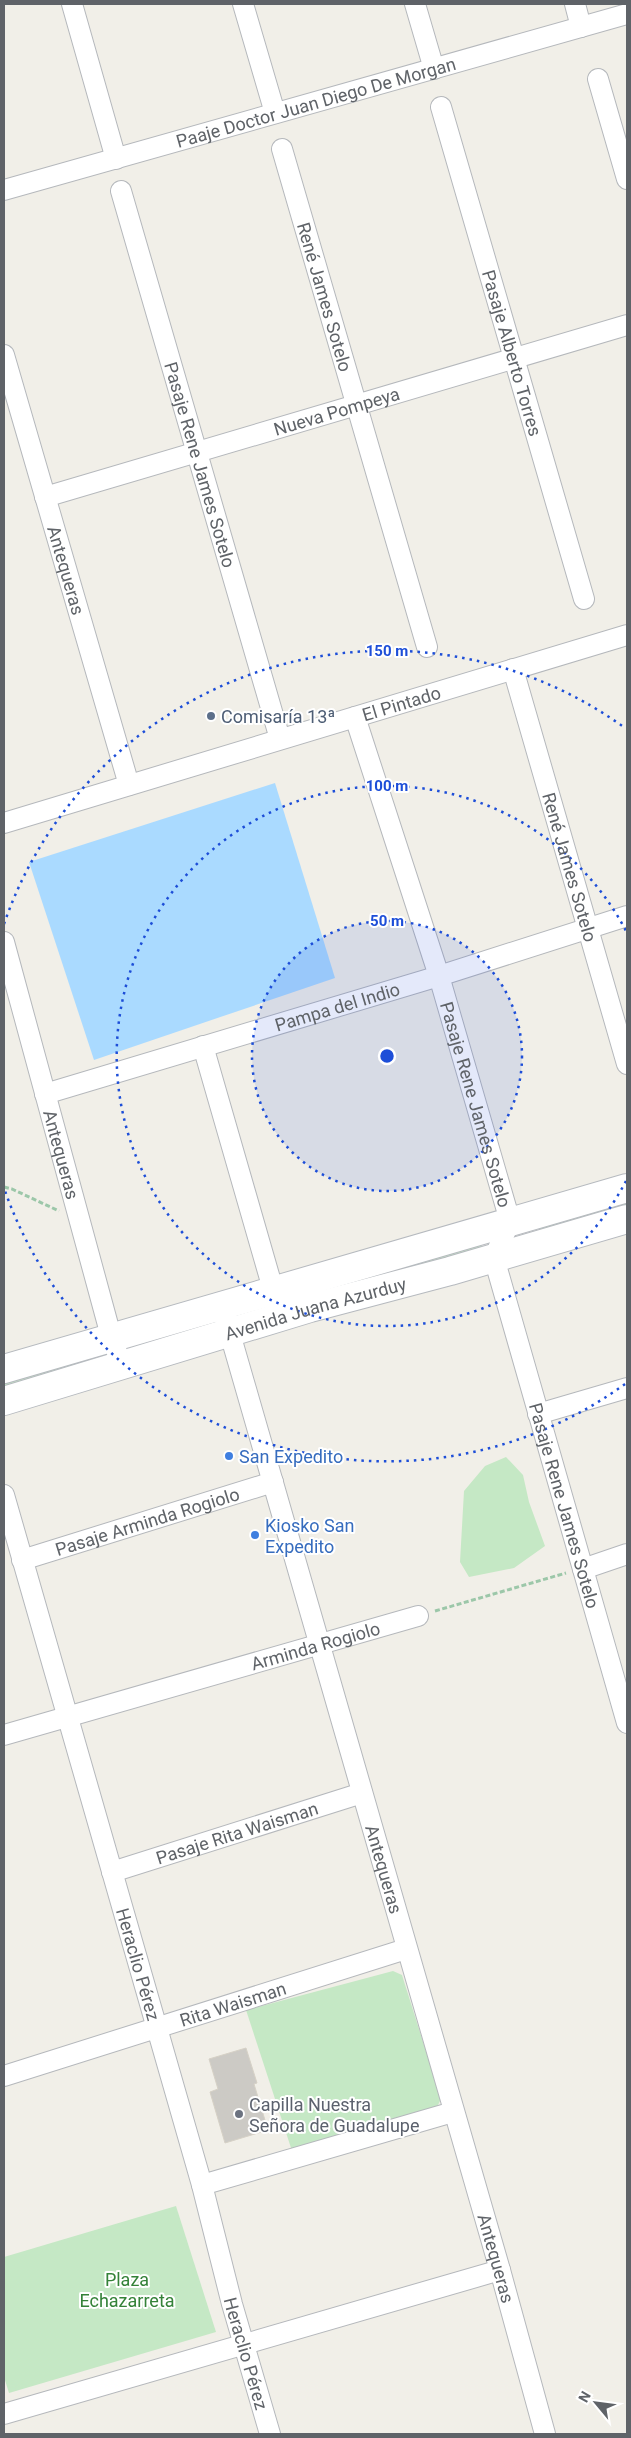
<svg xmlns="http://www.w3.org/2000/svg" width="631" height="2438" viewBox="0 0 631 2438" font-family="Roboto,sans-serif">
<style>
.green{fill:#c5e8c5}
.water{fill:#aadaff}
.building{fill:#cccac5;stroke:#d6d1c6}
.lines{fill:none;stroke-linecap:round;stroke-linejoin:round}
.minor-casing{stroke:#b5b8bc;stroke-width:22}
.secondary-casing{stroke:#b6babf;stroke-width:30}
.path{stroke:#9cc7a9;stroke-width:3;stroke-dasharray:5 2.5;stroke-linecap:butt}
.minor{stroke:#fff;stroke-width:20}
.secondary{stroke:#fff;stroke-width:28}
.ring{fill:none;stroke:#1d4ed8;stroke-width:2.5;stroke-dasharray:2.5 5}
.service-dot{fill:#5c6f8a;stroke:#fff;stroke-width:2}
.shop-dot{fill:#3f7fe0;stroke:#fff;stroke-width:2}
.worship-dot{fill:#6b7280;stroke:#fff;stroke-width:2}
.labels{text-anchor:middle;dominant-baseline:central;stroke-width:4;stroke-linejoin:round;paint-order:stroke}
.street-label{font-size:18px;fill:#5f6368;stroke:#fff}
.service-label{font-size:18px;fill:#4e5e75;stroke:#fff;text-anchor:start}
.shop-label{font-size:18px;fill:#366cbe;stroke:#fff;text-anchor:start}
.worship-label{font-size:18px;fill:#5b616d;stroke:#fff;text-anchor:start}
.park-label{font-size:18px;fill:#348238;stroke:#fff}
.centre{fill:#1d4ed8;stroke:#fff;stroke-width:2.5}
.ring-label{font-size:15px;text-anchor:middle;font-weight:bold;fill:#1d4ed8;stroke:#fff;stroke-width:4;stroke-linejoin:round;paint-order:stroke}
</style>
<rect width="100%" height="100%" fill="#f1efe8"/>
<g class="green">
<polygon points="627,1202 627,1209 541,1233 539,1226"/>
<polygon points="481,1244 482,1250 310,1299 308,1293"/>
<polygon points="88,1356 90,1364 4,1390 4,1380"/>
<polygon points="506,1457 523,1475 529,1502 545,1546 514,1568 469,1577 460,1562 464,1491 485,1466"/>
<polygon points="393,1971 402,1975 441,2099 435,2111 292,2151 246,2010"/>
<polygon points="176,2206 216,2332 9,2393 4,2377 4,2257"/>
</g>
<polygon class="water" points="275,783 335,978 94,1060 29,862"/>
<polygon class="building" points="246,2048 257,2083 254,2084 268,2130 225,2143 210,2092 218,2089 209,2059"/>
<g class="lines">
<g class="minor-casing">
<g id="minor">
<polyline points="72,4 116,159"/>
<polyline points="243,4 275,113"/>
<polyline points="415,4 434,69"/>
<polyline points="575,4 581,27"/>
<polyline points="598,79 627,179"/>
<path id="s1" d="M441,107L584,599"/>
<path id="s2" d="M282,149L427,647"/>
<path id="s3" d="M4,190L627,14"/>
<path id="s4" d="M121,191L280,739"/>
<path id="s5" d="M4,355L129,785"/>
<path id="s6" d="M45,497L627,325"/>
<path id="s7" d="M513,669L627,1064"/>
<path id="s8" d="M355,717L439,976L510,1221L494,1258L627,1723"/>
<path id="s9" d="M4,823L627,635"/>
<path id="s10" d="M4,942L111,1336L122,1366"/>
<polyline points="203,1046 277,1303"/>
<path id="s11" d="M45,1094L439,976L627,916"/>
<path id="s12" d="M222,1306L500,2270L545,2434"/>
<polyline points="538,1414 627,1388"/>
<path id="s13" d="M4,1495L202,2185L232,2304L270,2434"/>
<path id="s14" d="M22,1560L273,1482"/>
<polyline points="583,1569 627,1554"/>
<path id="s15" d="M4,1735L418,1616"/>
<path id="s16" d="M112,1872L362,1793"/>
<path id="s17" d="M4,2076L406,1949"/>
<polyline points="202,2185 453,2112"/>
<polyline points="4,2414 500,2270"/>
</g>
</g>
<g class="secondary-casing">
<g id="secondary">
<polyline points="4,1369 627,1188"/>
<path id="s18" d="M4,1401L310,1308L450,1271L627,1219"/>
</g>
</g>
<g class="path">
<polyline points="4,1187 12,1189 59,1211"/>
<polyline points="435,1611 566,1573"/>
</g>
<use href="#minor" class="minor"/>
<use href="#secondary" class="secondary"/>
</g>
<circle cx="387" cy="1056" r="135" fill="#1d4ed8" fill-opacity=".12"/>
<g class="ring">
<circle cx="387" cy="1056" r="135"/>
<path d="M626 1181A270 270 0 1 1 626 931"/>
<path d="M625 1384A405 405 0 0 1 4 1188M4 924A405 405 0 0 1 625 728"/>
</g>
<circle class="service-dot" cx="211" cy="716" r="5"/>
<g class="shop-dot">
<circle cx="229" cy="1456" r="5"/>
<circle cx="255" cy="1535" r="5"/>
</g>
<circle class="worship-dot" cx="239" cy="2114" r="5"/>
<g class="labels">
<g class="street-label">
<text stroke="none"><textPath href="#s3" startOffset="324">Paaje Doctor Juan Diego De Morgan</textPath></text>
<text stroke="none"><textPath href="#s2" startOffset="154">René James Sotelo</textPath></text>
<text stroke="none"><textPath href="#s1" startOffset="256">Pasaje Alberto Torres</textPath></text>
<text stroke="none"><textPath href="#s6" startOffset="304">Nueva Pompeya</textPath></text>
<text stroke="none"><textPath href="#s4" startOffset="285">Pasaje Rene James Sotelo</textPath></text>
<text stroke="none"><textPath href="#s5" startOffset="224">Antequeras</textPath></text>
<text stroke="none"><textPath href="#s9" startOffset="415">El Pintado</textPath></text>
<text stroke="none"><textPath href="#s7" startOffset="206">René James Sotelo</textPath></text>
<text stroke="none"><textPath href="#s11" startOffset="305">Pampa del Indio</textPath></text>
<text stroke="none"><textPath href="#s8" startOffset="406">Pasaje Rene James Sotelo</textPath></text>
<text stroke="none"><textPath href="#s10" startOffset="220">Antequeras</textPath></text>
<text stroke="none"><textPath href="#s18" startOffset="325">Avenida Juana Azurduy</textPath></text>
<text stroke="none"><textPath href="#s8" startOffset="825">Pasaje Rene James Sotelo</textPath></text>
<text stroke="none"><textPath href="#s14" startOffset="131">Pasaje Arminda Rogiolo</textPath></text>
<text stroke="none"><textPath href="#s15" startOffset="324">Arminda Rogiolo</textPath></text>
<text stroke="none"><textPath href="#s16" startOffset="131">Pasaje Rita Waisman</textPath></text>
<text stroke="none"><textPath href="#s12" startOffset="586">Antequeras</textPath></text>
<text stroke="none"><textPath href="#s13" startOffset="488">Heraclio Pérez</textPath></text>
<text stroke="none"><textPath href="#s17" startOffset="240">Rita Waisman</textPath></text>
<text stroke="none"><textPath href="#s12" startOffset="991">Antequeras</textPath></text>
<text stroke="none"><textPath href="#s13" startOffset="892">Heraclio Pérez</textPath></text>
</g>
<g class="service-label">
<text x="221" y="716">Comisaría 13ª</text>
</g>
<g class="shop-label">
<text x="239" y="1456">San Expedito</text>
<text x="265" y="1525">Kiosko San<tspan x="265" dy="21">Expedito</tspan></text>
</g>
<g class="worship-label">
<text x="249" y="2104">Capilla Nuestra<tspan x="249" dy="21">Señora de Guadalupe</tspan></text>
</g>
<g class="park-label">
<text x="127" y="2279">Plaza<tspan x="127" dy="21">Echazarreta</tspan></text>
</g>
</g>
<circle cx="387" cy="1056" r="8" class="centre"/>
<g class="ring-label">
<text x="387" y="656">150 m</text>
<text x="387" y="791">100 m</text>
<text x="387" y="926">50 m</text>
</g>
<rect width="631" height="2438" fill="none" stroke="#5f6368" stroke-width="10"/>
<g transform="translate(596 2403) rotate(299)" stroke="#ffffff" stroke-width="4" paint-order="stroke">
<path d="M0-4L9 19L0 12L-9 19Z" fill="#5f6368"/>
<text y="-8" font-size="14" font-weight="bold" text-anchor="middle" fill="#5f6368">N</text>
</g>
</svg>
